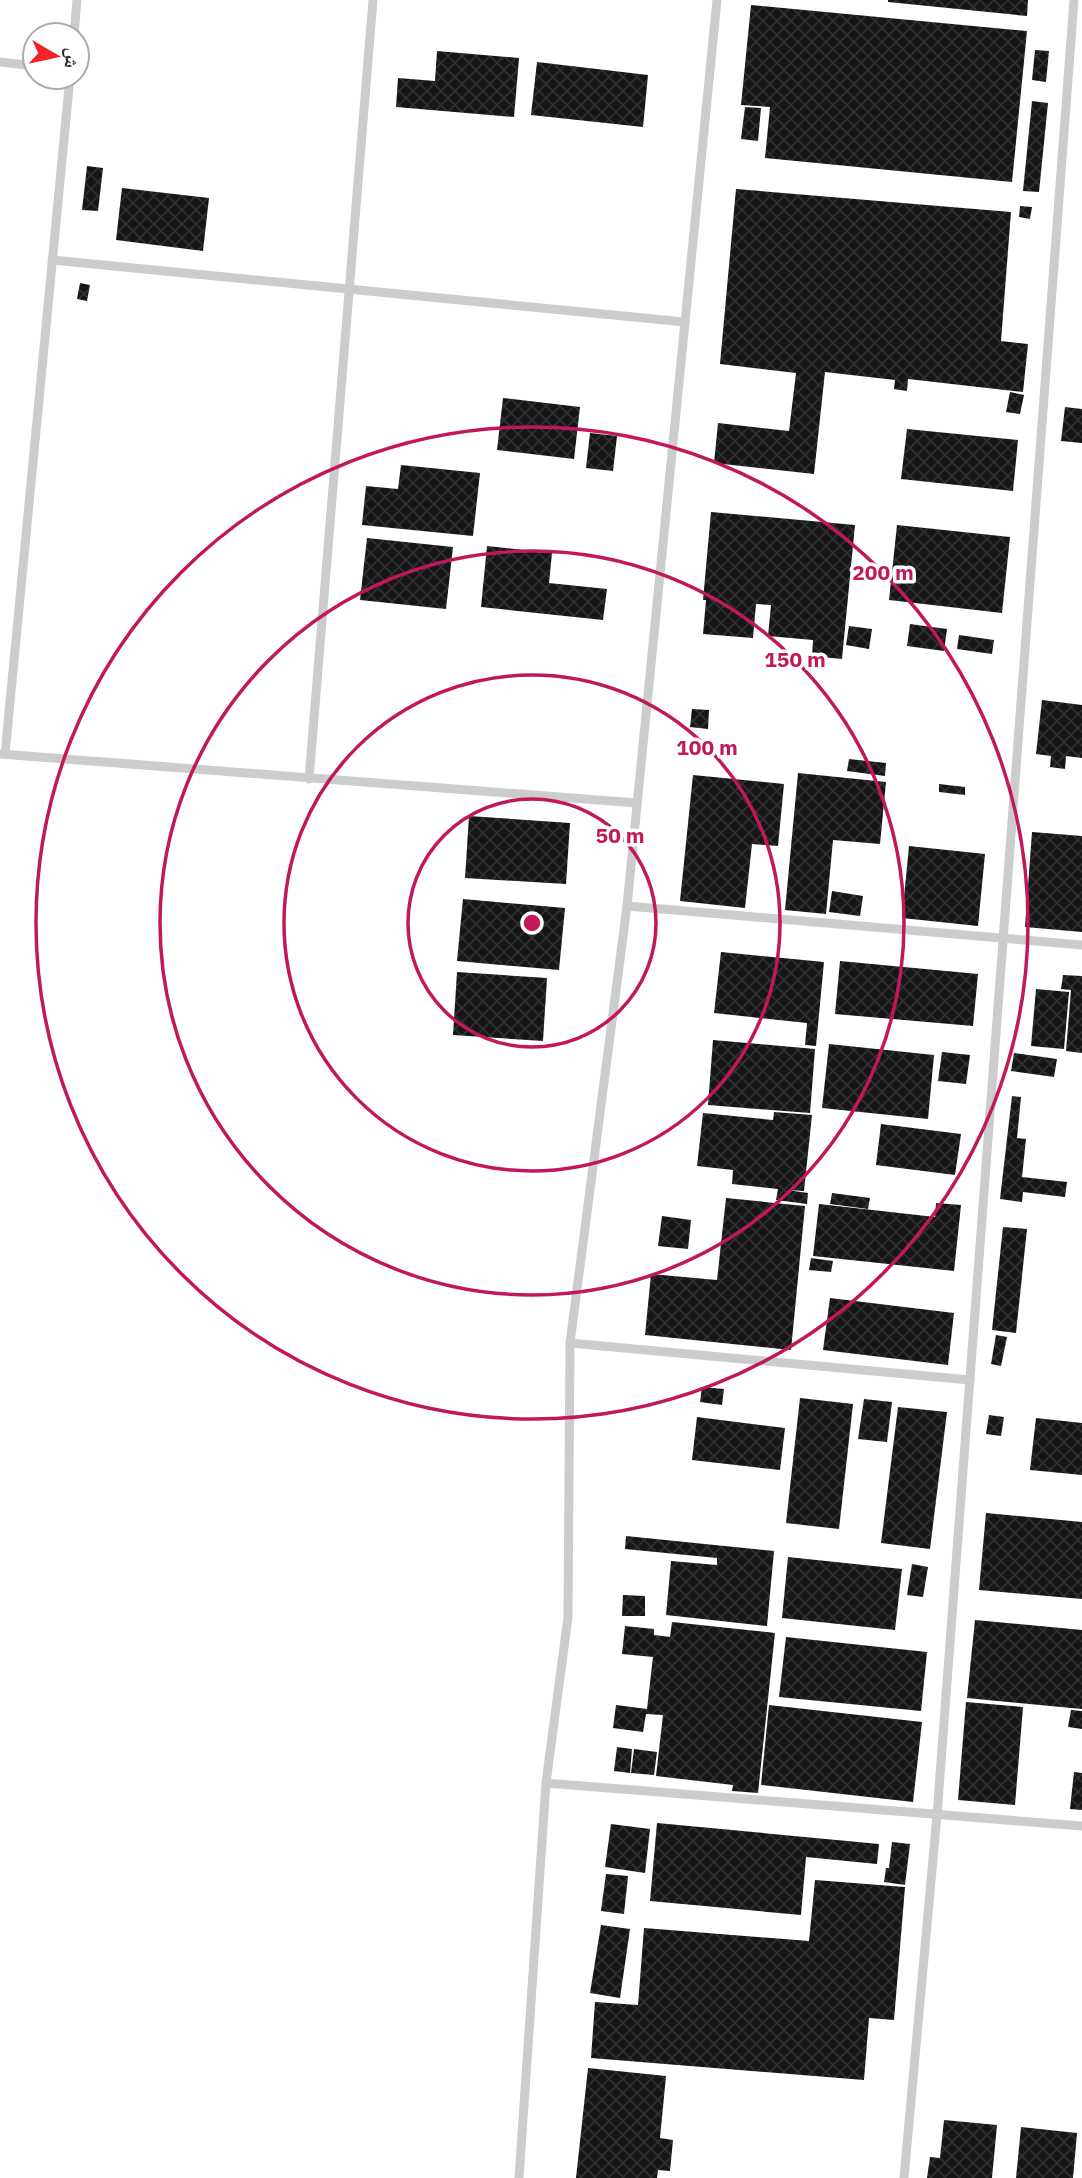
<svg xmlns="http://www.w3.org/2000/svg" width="1082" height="2178" viewBox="0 0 1082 2178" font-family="'IBM Plex Sans','Noto Naskh Arabic',sans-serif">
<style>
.building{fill:url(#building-cross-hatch)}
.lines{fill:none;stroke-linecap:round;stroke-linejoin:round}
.lane{stroke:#ccc;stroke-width:9}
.ring{fill:none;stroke:#c2185b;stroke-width:3.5}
.centre{fill:#c2185b;stroke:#fff;stroke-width:3.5}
.ring-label{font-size:21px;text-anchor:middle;font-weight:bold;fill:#c2185b;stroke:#fff;stroke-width:7;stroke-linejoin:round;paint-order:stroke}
</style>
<defs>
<pattern id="building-cross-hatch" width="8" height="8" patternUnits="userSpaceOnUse" patternTransform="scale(1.75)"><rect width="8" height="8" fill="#161616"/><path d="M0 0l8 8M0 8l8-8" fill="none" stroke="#303030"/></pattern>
</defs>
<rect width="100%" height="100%" fill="#fff"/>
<g class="building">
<polygon points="888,0 1028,0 1027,16 888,2"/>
<polygon points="751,5 1027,31 1012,182 765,158 770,107 741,105"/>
<polygon points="1035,50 1049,51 1046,82 1032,80"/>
<polygon points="437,51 519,58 514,117 396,107 398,78 435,81"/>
<polygon points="537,62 648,75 643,127 531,115"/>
<polygon points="1032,101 1048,103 1039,192 1023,191"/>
<polygon points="745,107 761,108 758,141 741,139"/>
<polygon points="87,166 103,168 98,211 82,210"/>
<polygon points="122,188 209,198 203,251 116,240"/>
<polygon points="736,189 1011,212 1001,341 1028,344 1023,392 908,379 907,391 894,389 895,380 825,372 814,474 714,463 718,423 789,431 796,373 720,364"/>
<polygon points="1020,206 1032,207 1030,219 1019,217"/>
<polygon points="80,283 90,285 87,301 77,299"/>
<polygon points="1010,392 1024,395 1020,414 1006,412"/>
<polygon points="503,398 580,407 574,459 497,450"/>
<polygon points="1065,407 1082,409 1082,443 1061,441"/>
<polygon points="907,429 1018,440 1013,491 901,479"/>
<polygon points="590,433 617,436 613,471 586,468"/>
<polygon points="401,465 480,473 473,536 362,525 366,486 398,489"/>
<polygon points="711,512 855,525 842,659 812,656 813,640 768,636 771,605 756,604 753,638 703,634 706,600 703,600"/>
<polygon points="897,525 1010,537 1002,613 889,600"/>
<polygon points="367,538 453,547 446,609 360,600"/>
<polygon points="487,546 552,553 549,583 607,589 603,620 481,607"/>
<polygon points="910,624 947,629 944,651 907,646"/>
<polygon points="849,626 872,629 869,649 846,645"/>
<polygon points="959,635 994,640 992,654 957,649"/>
<polygon points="1042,700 1082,705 1082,758 1066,756 1065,769 1050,767 1051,756 1036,754"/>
<polygon points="692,709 709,710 708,729 690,727"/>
<polygon points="849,759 886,763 885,776 847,771"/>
<polygon points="798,773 886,782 880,844 833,840 826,914 785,910"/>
<polygon points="693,775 784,784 778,846 752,844 745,908 680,901"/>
<polygon points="939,784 965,787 965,795 939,792"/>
<polygon points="469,816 570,823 566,884 465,878"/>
<polygon points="1032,832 1082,836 1082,932 1025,927"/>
<polygon points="909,846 985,854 978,926 902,918"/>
<polygon points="832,891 863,896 860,916 829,912"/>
<polygon points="463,899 565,908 559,970 457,961"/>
<polygon points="721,952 824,962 816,1046 805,1045 807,1023 714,1013"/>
<polygon points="840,961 978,974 973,1026 835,1014"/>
<polygon points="457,972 547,978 543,1041 453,1035"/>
<polygon points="1063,975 1082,976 1082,1053 1066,1051 1071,990 1061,989"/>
<polygon points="1036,989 1069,992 1064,1049 1031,1046"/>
<polygon points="713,1040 815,1049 810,1113 708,1105"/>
<polygon points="829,1044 934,1055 928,1119 822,1108"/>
<polygon points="942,1052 970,1055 966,1084 938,1081"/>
<polygon points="1014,1053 1057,1059 1054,1077 1011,1071"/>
<polygon points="1012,1096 1021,1097 1017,1138 1026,1139 1022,1177 1067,1182 1065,1197 1023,1192 1022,1202 1000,1199"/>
<polygon points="774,1112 812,1115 804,1191 787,1190 808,1193 807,1204 776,1200 778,1189 732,1184 733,1170 697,1166 703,1113 773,1120"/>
<polygon points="881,1124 961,1134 955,1175 876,1165"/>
<polygon points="832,1193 870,1198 868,1209 830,1204"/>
<polygon points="726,1198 805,1206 791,1350 645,1335 651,1274 717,1280"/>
<polygon points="936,1203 961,1205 954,1271 813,1256 819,1204 935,1217"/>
<polygon points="662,1216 691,1220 688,1249 658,1246"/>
<polygon points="1003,1227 1027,1229 1016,1333 992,1330"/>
<polygon points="811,1258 833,1261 831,1272 809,1270"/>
<polygon points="830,1298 954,1313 948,1365 823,1350"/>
<polygon points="996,1335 1007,1337 1001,1366 991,1364"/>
<polygon points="702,1387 724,1389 722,1405 700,1402"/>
<polygon points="800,1398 853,1404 839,1529 786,1523"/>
<polygon points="864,1399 892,1402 887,1442 858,1439"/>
<polygon points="898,1407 947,1412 930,1549 881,1543"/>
<polygon points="989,1415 1004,1417 1001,1436 986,1434"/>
<polygon points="697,1417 785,1428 780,1470 692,1460"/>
<polygon points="1036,1418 1082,1423 1082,1475 1030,1470"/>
<polygon points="986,1513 1082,1522 1082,1599 979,1590"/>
<polygon points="626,1536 774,1551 767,1626 666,1615 671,1561 717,1565 717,1558 625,1549"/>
<polygon points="788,1557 902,1569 895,1630 782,1618"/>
<polygon points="912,1564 928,1567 923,1597 907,1595"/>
<polygon points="623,1595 645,1596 645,1616 622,1616"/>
<polygon points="975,1620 1082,1630 1082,1709 967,1698"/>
<polygon points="672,1622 775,1633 758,1793 732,1791 733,1785 656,1776 663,1715 646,1714 643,1732 613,1728 616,1705 647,1709 653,1657 622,1654 625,1626 654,1629 654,1635 670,1637"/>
<polygon points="786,1637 927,1652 921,1711 779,1697"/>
<polygon points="966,1702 1023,1707 1015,1805 958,1800"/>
<polygon points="769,1705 922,1722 913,1802 761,1785"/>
<polygon points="1071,1710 1082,1711 1082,1729 1068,1727"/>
<polygon points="617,1747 632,1749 630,1773 614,1771"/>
<polygon points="634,1749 657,1752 654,1775 631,1773"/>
<polygon points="1074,1772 1082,1773 1082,1810 1070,1809"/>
<polygon points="657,1823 879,1844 877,1864 806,1857 801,1915 650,1901"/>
<polygon points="611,1824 650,1829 645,1873 605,1867"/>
<polygon points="892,1842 910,1844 905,1885 884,1882 886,1868 889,1868"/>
<polygon points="606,1874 628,1876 624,1914 601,1911"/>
<polygon points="815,1880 905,1887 894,2020 869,2018 864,2080 591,2058 595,2002 638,2005 644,1928 809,1941"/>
<polygon points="601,1925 630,1929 620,1998 590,1993"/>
<polygon points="588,2068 666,2076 660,2138 673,2140 670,2171 658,2170 657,2178 576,2178"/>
<polygon points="944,2120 997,2125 992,2178 927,2178 930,2157 940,2158"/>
<polygon points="1021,2127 1077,2133 1073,2178 1016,2178"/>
</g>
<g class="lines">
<g class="lane">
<polyline points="74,35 77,0"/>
<polyline points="0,62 35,66"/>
<polyline points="52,260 685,322"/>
<polyline points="0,754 637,803"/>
<polyline points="5,754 70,77"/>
<polyline points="309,779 373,0"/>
<polyline points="627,906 1082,945"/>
<polyline points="570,1343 970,1380"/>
<polyline points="546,1783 1082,1826"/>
<polyline points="519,2178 546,1783 568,1617 570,1343 627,906 717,0"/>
<polyline points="904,2178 937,1815 1074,0"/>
</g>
</g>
<g class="ring">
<circle cx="532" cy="923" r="124"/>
<circle cx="532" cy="923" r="248"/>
<circle cx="532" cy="923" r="372"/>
<circle cx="532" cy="923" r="496"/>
</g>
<circle cx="532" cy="923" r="10" class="centre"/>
<g class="ring-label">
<text x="883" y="580">200 m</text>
<text x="795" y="667">150 m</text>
<text x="707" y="755">100 m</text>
<text x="620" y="843">50 m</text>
</g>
<g transform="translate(56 56) rotate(99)"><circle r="33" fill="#ffffff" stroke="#acacac" stroke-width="2"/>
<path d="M0-5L12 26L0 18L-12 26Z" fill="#f32427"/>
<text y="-10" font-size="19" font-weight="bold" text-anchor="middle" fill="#2f2f2f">ش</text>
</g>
</svg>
